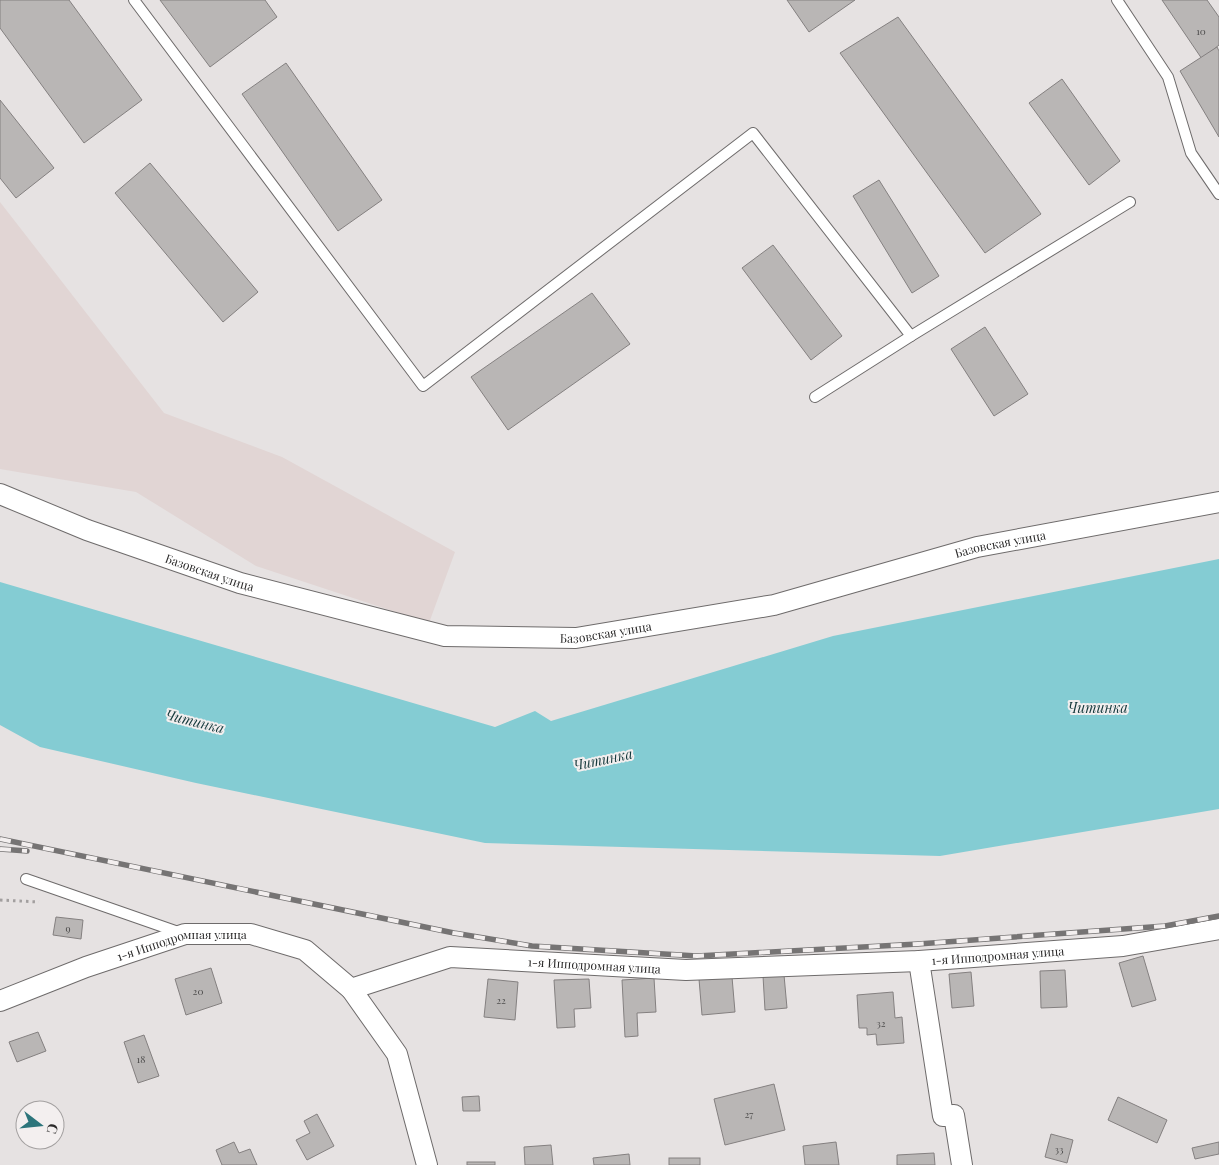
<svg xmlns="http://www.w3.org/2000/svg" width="1219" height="1165" viewBox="0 0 1219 1165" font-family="'Playfair Display',serif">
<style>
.built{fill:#e1d5d4}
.water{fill:#84ccd3}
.building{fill:#b9b6b5;stroke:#848080}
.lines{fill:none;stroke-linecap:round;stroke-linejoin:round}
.service-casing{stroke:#6e6b6b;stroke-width:12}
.minor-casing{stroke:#6e6b6b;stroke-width:22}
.path{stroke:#a29f9f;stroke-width:3;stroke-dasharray:2.5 4;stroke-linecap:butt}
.service{stroke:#fff;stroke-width:10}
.minor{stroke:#fff;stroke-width:20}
.rail-casing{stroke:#767474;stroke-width:5.5}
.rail{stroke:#f3efef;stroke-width:4;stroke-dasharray:11;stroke-linecap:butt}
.labels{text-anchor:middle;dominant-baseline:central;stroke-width:4;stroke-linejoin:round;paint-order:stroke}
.number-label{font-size:10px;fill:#4e4d4d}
.street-label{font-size:12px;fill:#2b2a2a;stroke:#f3efef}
.water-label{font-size:14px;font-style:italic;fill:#14383b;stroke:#f3efef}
</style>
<rect width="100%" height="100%" fill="#e6e2e2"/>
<polygon class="built" points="0,202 164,413 282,457 455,552 429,623 256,566 136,492 0,469"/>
<polygon class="water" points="1219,559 1219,809 940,856 485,843 196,783 40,747 0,725 0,582 495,727 535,711 551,721 833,636"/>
<g class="building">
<polygon points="0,0 69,0 142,100 84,143 0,28"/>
<polygon points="160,0 265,0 277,17 210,67"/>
<polygon points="787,0 855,0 809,32"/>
<polygon points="1162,0 1207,0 1219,17 1219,45 1202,59"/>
<polygon points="898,17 1041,214 985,253 840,53"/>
<polygon points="1217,47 1219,51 1219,137 1180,71"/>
<polygon points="286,63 382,200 338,231 242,94"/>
<polygon points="1062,79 1120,161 1089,185 1029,103"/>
<polygon points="0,100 54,168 16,198 0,178"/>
<polygon points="150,163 258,292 223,322 115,193"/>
<polygon points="879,180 939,276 912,293 853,196"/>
<polygon points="773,245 842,336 811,360 742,268"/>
<polygon points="592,293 630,344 508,430 471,377"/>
<polygon points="985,327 1028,394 994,416 951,349"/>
<polygon points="56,917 83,920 81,939 53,935"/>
<polygon points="1143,956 1156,1000 1132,1007 1119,963"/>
<polygon points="211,968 222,1003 186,1015 175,979"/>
<polygon points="1065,970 1067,1007 1041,1008 1040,971"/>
<polygon points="971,972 974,1006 952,1008 949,974"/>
<polygon points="784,975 787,1008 765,1010 763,976"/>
<polygon points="732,977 735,1012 702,1015 699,979"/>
<polygon points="654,978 656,1012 637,1013 638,1036 625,1037 622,980"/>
<polygon points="488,979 518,982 515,1020 484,1017"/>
<polygon points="589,979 591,1008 574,1009 575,1027 557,1028 554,980"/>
<polygon points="893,992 895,1018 902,1017 904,1043 877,1045 876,1034 867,1035 867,1028 859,1028 857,995"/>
<polygon points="38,1032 46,1051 17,1062 9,1042"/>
<polygon points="144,1035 159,1076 138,1083 124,1042"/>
<polygon points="774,1084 785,1130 725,1145 714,1099"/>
<polygon points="479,1096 480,1111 463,1111 462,1097"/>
<polygon points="1118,1097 1167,1120 1157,1143 1108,1120"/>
<polygon points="317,1114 334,1146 307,1160 296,1140 310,1133 304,1121"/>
<polygon points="1051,1134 1073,1140 1067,1163 1045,1157"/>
<polygon points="234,1142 239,1153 250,1149 257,1165 222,1165 216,1150"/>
<polygon points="836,1142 839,1165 805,1165 803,1146"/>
<polygon points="1219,1142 1219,1154 1195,1159 1192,1148"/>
<polygon points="551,1145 553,1165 525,1165 524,1147"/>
<polygon points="934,1153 935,1165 897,1165 897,1155"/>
<polygon points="629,1154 630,1165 594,1165 593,1158"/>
<rect x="669" y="1158" width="31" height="7"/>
<rect x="467" y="1162" width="28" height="3"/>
</g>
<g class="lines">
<g class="service-casing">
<g id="service">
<polyline points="134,0 423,386 753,133 911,336 1130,202"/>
<polyline points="1117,0 1168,77 1191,153 1219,194"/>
<polyline points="815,397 911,336"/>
<polyline points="26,879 181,933"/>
</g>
</g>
<g class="minor-casing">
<g id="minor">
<path id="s1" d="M0,494L87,530L240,583L445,636L576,638L774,605L977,547L1219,502"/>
<polyline points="919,961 943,1116 954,1115 962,1165"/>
<polyline points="351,989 397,1054 427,1165"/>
<path id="s2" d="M0,1001L86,967L185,934H251L305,950L351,989L450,957L686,970L919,961L1123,946L1219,929"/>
</g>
</g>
<polyline class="path" points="0,900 39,902"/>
<use href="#service" class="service"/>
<use href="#minor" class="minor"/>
<g class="rail-casing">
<g id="rail">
<polyline points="0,839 454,933 532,946 697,956 918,944 1165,926 1219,916"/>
<polyline points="0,849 27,851"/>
</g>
</g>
<use href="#rail" class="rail"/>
</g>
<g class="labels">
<g class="number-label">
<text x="1201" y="31">10</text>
<text x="68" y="928">9</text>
<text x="198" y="991">20</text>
<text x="501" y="1000">22</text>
<text x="881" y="1023">32</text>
<text x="141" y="1059">18</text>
<text x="749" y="1114">27</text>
<text x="1059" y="1149">33</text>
</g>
<g class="street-label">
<text stroke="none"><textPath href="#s1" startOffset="1034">Базовская улица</textPath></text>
<text stroke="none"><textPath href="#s1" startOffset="224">Базовская улица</textPath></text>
<text stroke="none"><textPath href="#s1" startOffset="629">Базовская улица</textPath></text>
<text stroke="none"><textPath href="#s2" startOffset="192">1-я Ипподромная улица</textPath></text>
<text stroke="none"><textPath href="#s2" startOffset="1032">1-я Ипподромная улица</textPath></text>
<text stroke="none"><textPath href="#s2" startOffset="628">1-я Ипподромная улица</textPath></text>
</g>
<g class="water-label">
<text x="1098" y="707">Читинка</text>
<text transform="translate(195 721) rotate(14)">Читинка</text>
<text transform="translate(603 759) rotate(-12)">Читинка</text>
</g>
</g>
<g transform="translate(40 1125) rotate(106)"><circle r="24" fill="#f3efef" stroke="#a3a0a0"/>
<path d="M0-4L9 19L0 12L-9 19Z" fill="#2c757b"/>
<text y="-8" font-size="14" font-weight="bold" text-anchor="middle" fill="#2b2a2a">С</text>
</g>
</svg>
